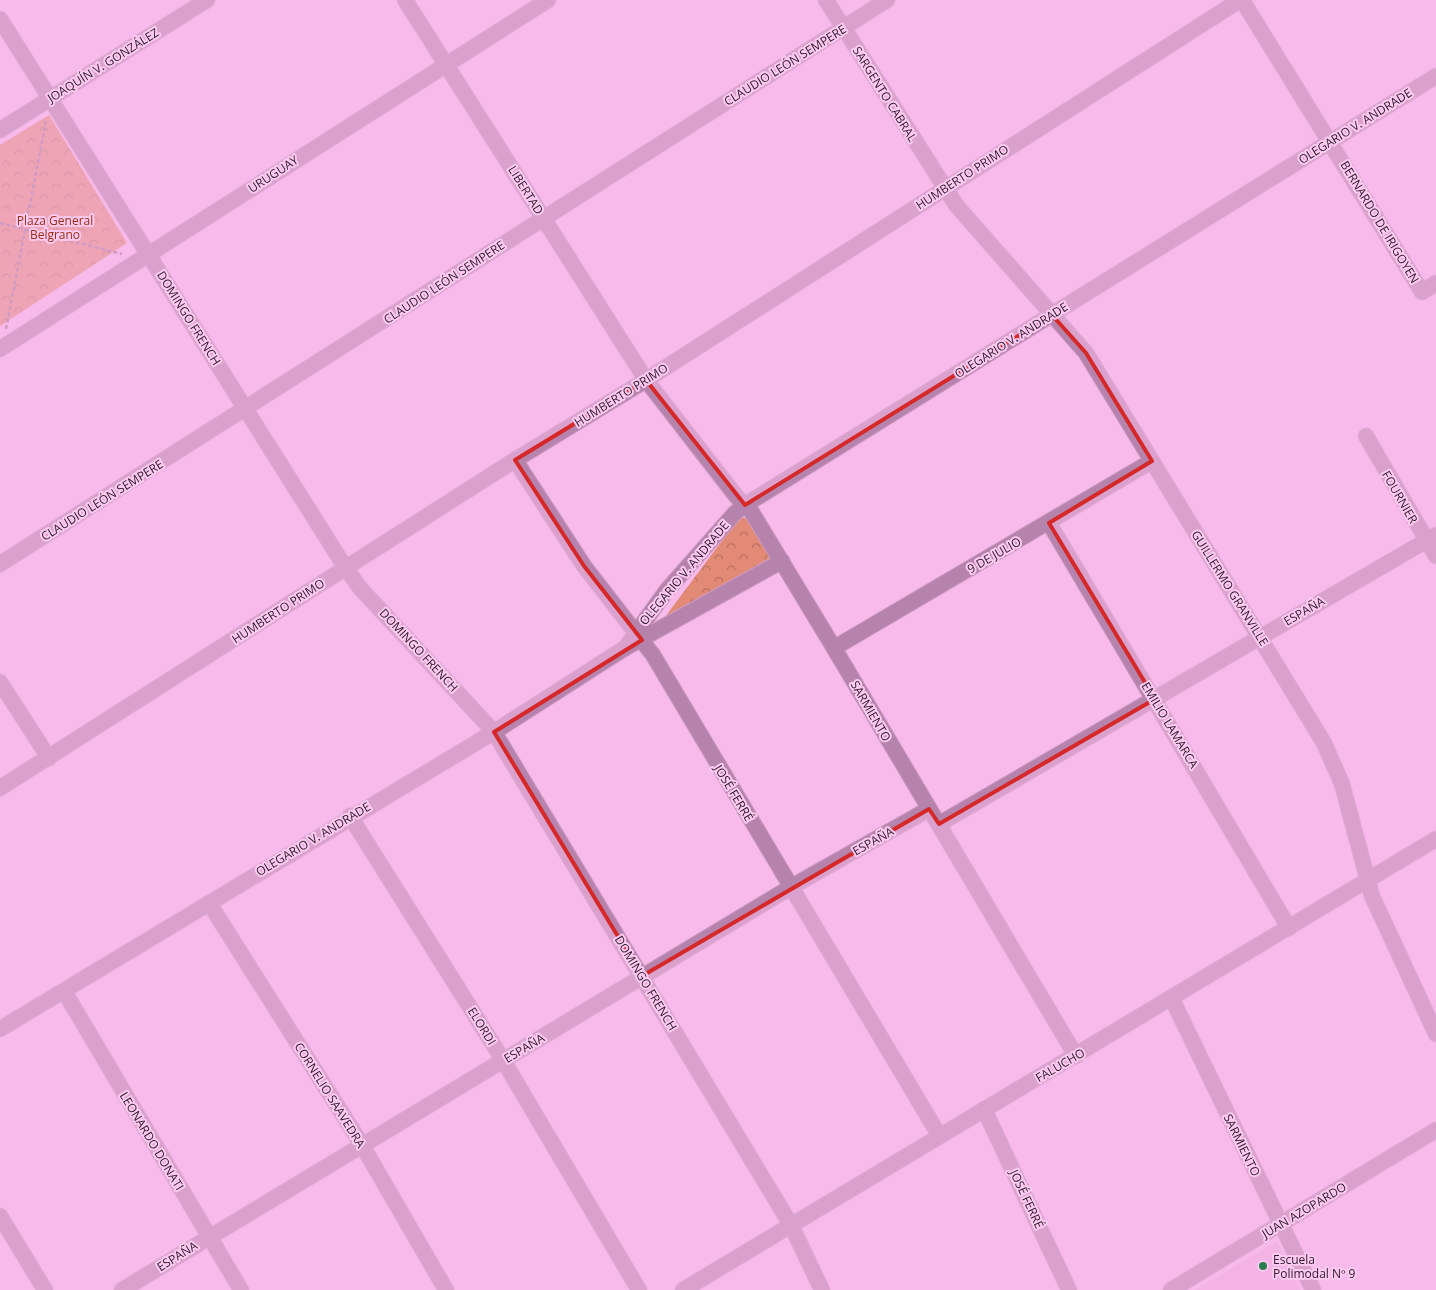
<svg xmlns="http://www.w3.org/2000/svg" width="1436" height="1290" viewBox="0 0 1436 1290" font-family="'Open Sans',sans-serif">
<style>
.built{fill:#edabdf}
.forest{fill:url(#forest-crowns)}
.lines{fill:none;stroke-linecap:round;stroke-linejoin:round}
.minor-casing{stroke:#cf9ac4;stroke-width:17}
.path{stroke:#a27699;stroke-width:2.5;stroke-dasharray:4 2.5;stroke-linecap:butt}
.minor{stroke:#b583ab;stroke-width:15}
.marked{fill:none;stroke:#d62828;stroke-width:4;stroke-linejoin:round}
.poi-dot{fill:#2d7e4e;stroke:#fdcbf2;stroke-width:2}
.labels{text-anchor:middle;dominant-baseline:central;stroke-width:4;stroke-linejoin:round;paint-order:stroke}
.street-label{font-size:12px;fill:#30192c;stroke:#fdcbf2}
.park-label{font-size:12px;fill:#9b2b0f;stroke:#fdcbf2}
.poi-label{font-size:12px;fill:#30192c;stroke:#fdcbf2;text-anchor:start}
</style>
<defs>
<pattern id="forest-crowns" width="20" height="18" patternUnits="userSpaceOnUse" patternTransform="scale(1.25)"><rect width="20" height="18" fill="#e28a75"/><path d="M2 6a3 3 0 1 1 6 0M12 15a3 3 0 1 1 6 0" fill="none" stroke="#b87060"/></pattern>
</defs>
<rect width="100%" height="100%" fill="#f7baea"/>
<polygon class="built" points="1277,1241 1300,1290 1195,1290"/>
<g class="forest">
<polygon points="49,115 127,243 0,326 0,145"/>
<polygon points="739,518 748,518 772,557 662,621"/>
</g>
<g class="lines">
<g class="minor-casing">
<g id="minor">
<polyline points="405,0 646,380 736,496 751,511 834,648 1076,1056"/>
<polyline points="826,0 956,205 1086,353 1324,743 1342,784 1372,896 1436,1034"/>
<polyline points="1242,0 1422,292 1436,283"/>
<polyline points="0,19 345,567 360,588 494,732 791,1225 822,1290"/>
<polyline points="0,130 207,0"/>
<polyline points="0,349 548,0"/>
<polyline points="1366,436 1436,556"/>
<polyline points="515,460 584,566 653,655 939,1135"/>
<polyline points="1049,523 1289,928"/>
<polyline points="0,564 887,0"/>
<polyline points="625,648 667,590 735,513 745,505 1436,76"/>
<polyline points="834,648 1152,461"/>
<polyline points="0,682 49,758"/>
<polyline points="0,788 515,460 646,380 1240,0"/>
<polyline points="350,816 503,1060 639,1290"/>
<polyline points="939,824 1436,535"/>
<polyline points="209,903 362,1145 446,1290"/>
<polyline points="64,991 241,1290"/>
<polyline points="1172,999 1313,1290"/>
<polyline points="0,1029 494,732 625,648 782,561"/>
<polyline points="984,1109 1069,1290"/>
<polyline points="0,1216 45,1290"/>
<polyline points="122,1290 791,887 929,809"/>
<polyline points="683,1290 1436,839"/>
<polyline points="1171,1290 1436,1130"/>
</g>
</g>
<g class="path">
<polyline points="0,223 122,254"/>
<polyline points="6,329 46,121"/>
</g>
<use href="#minor" class="minor"/>
</g>
<path d="M0 0H1436V1290H0ZM1052,315L1086,353L1152,461L1049,523L1155,699L939,824L929,809L642,976L494,732L642,640L584,566L515,460L646,380L745,505Z" fill="#f7baea" fill-opacity=".55" fill-rule="evenodd"/>
<path class="marked" d="M1052,315L1086,353L1152,461L1049,523L1155,699L939,824L929,809L642,976L494,732L642,640L584,566L515,460L646,380L745,505Z"/>
<circle class="poi-dot" cx="1263" cy="1266" r="5"/>
<g class="labels">
<g class="street-label">
<text transform="translate(103 65) rotate(-32)">JOAQUÍN V. GONZÁLEZ</text>
<text transform="translate(785 65) rotate(-32)">CLAUDIO LEÓN SEMPERE</text>
<text transform="translate(885 94) rotate(58)">SARGENTO CABRAL</text>
<text transform="translate(1355 126) rotate(-32)">OLEGARIO V. ANDRADE</text>
<text transform="translate(273 174) rotate(-33)">URUGUAY</text>
<text transform="translate(962 177) rotate(-33)">HUMBERTO PRIMO</text>
<text transform="translate(526 190) rotate(58)">LIBERTAD</text>
<text transform="translate(1380 222) rotate(59)">BERNARDO DE IRIGOYEN</text>
<text transform="translate(444 282) rotate(-33)">CLAUDIO LEÓN SEMPERE</text>
<text transform="translate(189 318) rotate(58)">DOMINGO FRENCH</text>
<text transform="translate(1011 340) rotate(-32)">OLEGARIO V. ANDRADE</text>
<text transform="translate(621 395) rotate(-32)">HUMBERTO PRIMO</text>
<text transform="translate(1400 497) rotate(60)">FOURNIER</text>
<text transform="translate(102 500) rotate(-32)">CLAUDIO LEÓN SEMPERE</text>
<text transform="translate(994 555) rotate(-30)">9 DE JULIO</text>
<text transform="translate(684 573) rotate(-50)">OLEGARIO V. ANDRADE</text>
<text transform="translate(1230 588) rotate(58)">GUILLERMO GRANVILLE</text>
<text transform="translate(278 611) rotate(-33)">HUMBERTO PRIMO</text>
<text transform="translate(1304 611) rotate(-30)">ESPAÑA</text>
<text transform="translate(419 650) rotate(47)">DOMINGO FRENCH</text>
<text transform="translate(871 711) rotate(60)">SARMIENTO</text>
<text transform="translate(1170 725) rotate(59)">EMILIO LAMARCA</text>
<text transform="translate(734 793) rotate(59)">JOSÉ FERRÉ</text>
<text transform="translate(313 839) rotate(-31)">OLEGARIO V. ANDRADE</text>
<text transform="translate(873 841) rotate(-29)">ESPAÑA</text>
<text transform="translate(646 983) rotate(59)">DOMINGO FRENCH</text>
<text transform="translate(482 1026) rotate(58)">ELORDI</text>
<text transform="translate(524 1048) rotate(-31)">ESPAÑA</text>
<text transform="translate(1060 1065) rotate(-30)">FALUCHO</text>
<text transform="translate(330 1095) rotate(58)">CORNELIO SAAVEDRA</text>
<text transform="translate(152 1141) rotate(59)">LEONARDO DONATI</text>
<text transform="translate(1242 1145) rotate(64)">SARMIENTO</text>
<text transform="translate(1027 1199) rotate(65)">JOSÉ FERRÉ</text>
<text transform="translate(1304 1210) rotate(-31)">JUAN AZOPARDO</text>
<text transform="translate(177 1256) rotate(-32)">ESPAÑA</text>
</g>
<g class="park-label">
<text x="55" y="220">Plaza General<tspan x="55" dy="14">Belgrano</tspan></text>
</g>
<g class="poi-label">
<text x="1273" y="1259">Escuela<tspan x="1273" dy="14">Polimodal Nº 9</tspan></text>
</g>
</g>
</svg>
